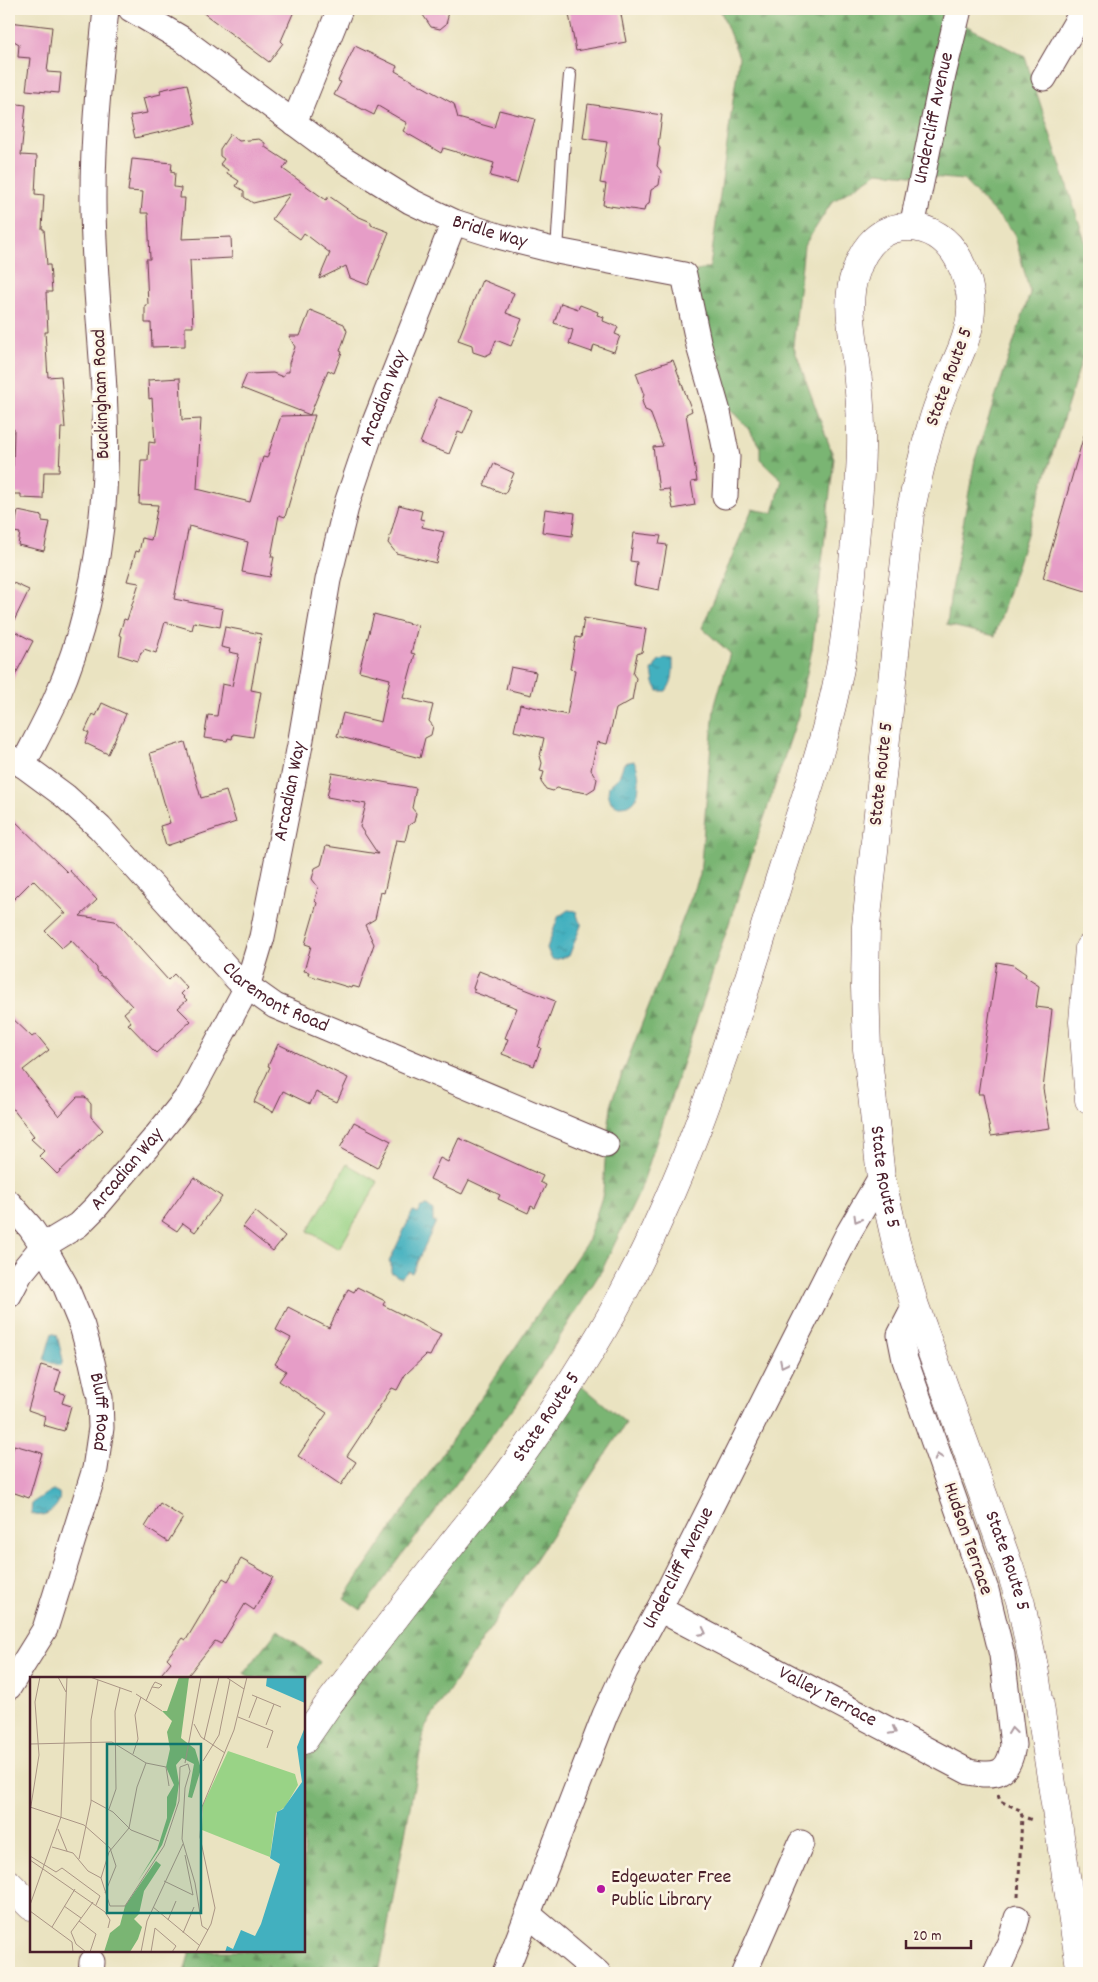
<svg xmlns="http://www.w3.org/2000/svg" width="1098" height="1982" viewBox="0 0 1098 1982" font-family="Dekko,sans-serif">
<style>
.forest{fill:url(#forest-firs);stroke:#626a4f}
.park{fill:#99d386;stroke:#727958}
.water{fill:url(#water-ripples);stroke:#466875}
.building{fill:#e69dc7}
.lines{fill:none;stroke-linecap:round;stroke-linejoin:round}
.lane-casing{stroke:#623c42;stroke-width:14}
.street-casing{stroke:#623c42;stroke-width:27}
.primary-casing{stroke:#623c42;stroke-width:29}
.path{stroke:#623c42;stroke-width:3;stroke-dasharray:4 4;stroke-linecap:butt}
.lane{stroke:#fff;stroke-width:12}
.street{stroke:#fff;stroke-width:25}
.primary{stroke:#fff;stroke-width:28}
.oneway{stroke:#ae9aa0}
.poi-dot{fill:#b5179e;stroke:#fcf5e5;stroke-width:2}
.labels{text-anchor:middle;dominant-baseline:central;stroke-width:5;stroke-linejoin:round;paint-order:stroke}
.street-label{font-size:20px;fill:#4a1f2b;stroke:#fcf5e5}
.poi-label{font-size:20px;fill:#4a1f2b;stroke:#fcf5e5;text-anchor:start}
.inset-road{fill:none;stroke:#aa9585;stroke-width:1}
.view{fill:#0f766e;fill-opacity:0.15;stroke:#0f766e;stroke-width:2.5}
.inset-edge{fill:none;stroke:#4a1f2b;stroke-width:2.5}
</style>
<defs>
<pattern id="forest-firs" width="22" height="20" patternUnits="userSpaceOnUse" patternTransform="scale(1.25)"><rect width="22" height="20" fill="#7ab573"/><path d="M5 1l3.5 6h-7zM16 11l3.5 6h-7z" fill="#66935f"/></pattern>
<pattern id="water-ripples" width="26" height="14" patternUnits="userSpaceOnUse" patternTransform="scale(1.25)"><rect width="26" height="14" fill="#42b0bf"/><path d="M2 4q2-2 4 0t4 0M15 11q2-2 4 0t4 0" fill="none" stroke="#398f9b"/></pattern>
</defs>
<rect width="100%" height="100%" fill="#fcf5e5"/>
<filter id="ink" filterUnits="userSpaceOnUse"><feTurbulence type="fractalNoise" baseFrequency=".02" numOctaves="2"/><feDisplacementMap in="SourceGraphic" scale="10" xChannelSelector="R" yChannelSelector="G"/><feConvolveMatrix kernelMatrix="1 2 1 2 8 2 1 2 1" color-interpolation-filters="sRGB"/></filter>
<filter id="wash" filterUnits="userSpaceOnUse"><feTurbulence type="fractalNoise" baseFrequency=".0096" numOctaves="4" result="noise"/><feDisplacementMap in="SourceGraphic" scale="20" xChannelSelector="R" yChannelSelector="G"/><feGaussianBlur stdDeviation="1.12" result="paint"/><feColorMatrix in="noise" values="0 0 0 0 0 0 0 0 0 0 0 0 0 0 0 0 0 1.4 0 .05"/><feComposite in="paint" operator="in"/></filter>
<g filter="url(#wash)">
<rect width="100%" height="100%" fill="#eae3c1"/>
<g class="forest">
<polygon points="720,9 935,9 1025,57 1089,253 1089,337 995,636 947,625 951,590 975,459 1030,293 1014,232 963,180 878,172 832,202 804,246 793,345 834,458 812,649 798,716 640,1191 602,1270 525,1392 361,1610 344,1598 587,1242 603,1194 606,1145 612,1100 700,875 714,708 730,653 702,628 752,509 773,513 782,480 760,459 760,447 747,427 711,389 684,275 710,267 739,57"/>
<polygon points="573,1378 626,1423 425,1727 379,1973 184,1973 190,1951 304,1951 304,1740"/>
<polygon points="278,1630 320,1662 304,1684 304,1678 251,1678 244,1673"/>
</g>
<polygon class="park" points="347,1164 378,1182 339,1249 308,1231"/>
<g class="water">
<path d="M665,658L673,659C673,671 674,681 666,691H658L654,683L652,671L658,661Z"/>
<path d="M634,761C640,769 641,792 635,800C630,806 623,806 616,806L611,802L608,793L609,786L619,777L624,763Z"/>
<polygon points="568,910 576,911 579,921 582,923 569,956 554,960 551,958 547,948 559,915 561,915"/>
<polygon points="427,1206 433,1211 433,1221 436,1222 412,1273 408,1271 402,1277 397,1276 391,1272 391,1263 389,1262 413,1211 417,1213 421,1207"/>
<polygon points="52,1333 57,1335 63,1360 61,1366 44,1360"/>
<path d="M53,1490L59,1493C63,1507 42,1521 31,1513L32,1503C37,1500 49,1491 53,1490Z"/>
</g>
<g id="blocks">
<g class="building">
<polygon points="198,9 295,9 281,41 283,43 269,62"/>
<polygon points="419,9 444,9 448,17 446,24 440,29 431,27"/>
<polygon points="568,9 620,9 626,42 576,51"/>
<polygon points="9,22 52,27 47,72 61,73 59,93 26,90 30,58 18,57 19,44 9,38"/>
<polygon points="355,46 397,66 395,71 454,104 458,118 494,128 499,110 535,119 517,183 490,176 494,163 443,148 441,153 403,131 407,123 378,106 374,115 334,95 341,82 338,81"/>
<polygon points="187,84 196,124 135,138 130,116 147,113 143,98 161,94 160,90"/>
<polygon points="9,103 26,105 21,155 37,156 35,194 44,195 42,229 44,229 47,265 50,265 52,292 46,292 48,332 45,332 48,377 61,376 65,428 61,428 59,472 44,472 43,499 21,498 21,494 11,494 12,480 10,479 10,468 13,466 14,429 9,429"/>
<polygon points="588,104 662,115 658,145 660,148 657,166 661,171 659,185 651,190 649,204 645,206 644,211 603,205 606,184 600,183 607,142 583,138"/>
<polygon points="230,134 239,141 259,139 265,143 265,147 288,162 283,169 326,200 329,196 357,216 371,222 371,225 389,232 368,285 350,278 346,266 319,279 330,253 304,233 300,239 272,219 290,194 253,203 244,197 244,191 236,186 239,181 227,173 228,170 220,164 224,159 220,156 220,149"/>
<polygon points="132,159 172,163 171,172 175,173 174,187 181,188 180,198 185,198 182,239 231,237 232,258 190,260 193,327 185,327 185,346 152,347 151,323 145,323 145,305 148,305 146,259 150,259 148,213 141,213 143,192 128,191"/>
<polygon points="482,280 514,293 506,313 522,319 511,346 496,340 491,353 485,356 473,352 472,345 458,340"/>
<polygon points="561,303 578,309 580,305 598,312 597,315 604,317 603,321 618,327 615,334 620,336 614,352 594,345 592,352 569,344 573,330 554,323"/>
<polygon points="310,310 344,324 347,331 340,351 342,352 334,373 328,370 310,415 241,388 247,374 273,373 283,377 285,372 289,372 289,363 295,347 289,336 300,336"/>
<polygon points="673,360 692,411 686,414 697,481 691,482 695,505 673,509 669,489 659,490 653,447 663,446 650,412 645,410 642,401 644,395 636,373"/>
<polygon points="180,378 182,420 201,419 197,489 250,502 263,457 267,458 281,416 315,415 285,517 279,515 271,557 274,557 270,577 242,572 248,542 189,526 174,599 223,609 220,627 194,622 192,630 165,622 156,653 144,649 143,652 141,652 138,661 119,655 122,636 119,635 124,619 127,620 139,583 127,581 136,551 139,552 142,538 151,540 158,505 139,504 141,460 148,460 149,442 155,443 152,398 149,399 148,380"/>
<polygon points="438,397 473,410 463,434 458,432 449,454 420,443"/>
<polygon points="1084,435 1089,436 1089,592 1043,578"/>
<polygon points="494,464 514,473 505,494 484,485"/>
<polygon points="399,505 422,511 420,519 424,520 422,527 444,532 436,563 396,553 388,543"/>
<polygon points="545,509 575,513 572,536 542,532"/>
<polygon points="18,511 42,516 42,521 50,522 44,551 18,545 20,533 14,532"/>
<polygon points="634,533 661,536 659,544 667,545 659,590 634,585 637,562 630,561"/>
<polygon points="9,581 29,590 10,629 33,641 9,687"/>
<polygon points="374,614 418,626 411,653 415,654 403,698 433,705 429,721 433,726 431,735 425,738 420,758 337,736 343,713 381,722 390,679 359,671"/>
<polygon points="584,618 646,629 642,652 637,654 633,674 636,678 632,700 616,709 607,744 597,742 591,770 597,779 595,788 587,793 557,788 553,791 546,789 541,782 544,772 540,771 542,763 540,756 544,738 514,731 520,704 567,715 575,670 570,669 576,637 581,638"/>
<polygon points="225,627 261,634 251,690 261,692 253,737 233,734 232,739 228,738 227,741 204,738 208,715 217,716 222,684 232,686 239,654 229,652 230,649 221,647"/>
<polygon points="511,667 536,672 531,695 506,689"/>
<polygon points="102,703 126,714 108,754 85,743 89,733 85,731 93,714 96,716"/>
<polygon points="185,742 201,798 226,791 236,822 166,846 160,826 170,823 150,753"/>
<polygon points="332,773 416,788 412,808 416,813 414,822 409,825 405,841 396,840 384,893 381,892 375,919 365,925 374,944 359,988 352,986 351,988 308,975 309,972 304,971 311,946 305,944 317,903 315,901 318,887 312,879 315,868 321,865 326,846 378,854 360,827 366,804 327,797"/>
<polygon points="9,815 67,872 69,870 97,900 80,916 115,921 168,980 174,974 187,988 181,994 187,1000 178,1008 191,1021 156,1053 128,1024 131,1022 124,1013 132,1006 105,977 102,977 97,971 97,968 71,940 62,948 45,931 63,914 66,914 33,880 9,904"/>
<polygon points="997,962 1013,965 1026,974 1025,977 1039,986 1036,1007 1052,1009 1043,1089 1050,1128 991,1136 983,1094 978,1094"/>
<polygon points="479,971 555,1001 538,1047 541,1048 534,1066 502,1054 508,1039 505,1038 517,1008 473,992 475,989 473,988"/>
<polygon points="9,1015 32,1037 36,1034 49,1050 23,1070 59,1116 77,1097 85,1097 91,1104 91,1117 103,1130 57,1174 39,1156 44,1151 31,1139 34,1136 9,1104"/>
<polygon points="278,1044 348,1078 337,1102 316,1092 310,1104 283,1091 273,1112 254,1102 270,1067 268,1066"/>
<polygon points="354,1122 391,1141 377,1168 340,1148"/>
<polygon points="459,1138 543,1176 540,1182 546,1185 535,1208 531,1206 528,1213 498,1199 500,1195 469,1180 462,1194 430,1179 440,1158 448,1162"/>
<polygon points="194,1177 222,1197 195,1232 183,1223 177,1231 162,1221"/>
<polygon points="255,1211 285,1236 273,1251 243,1227"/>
<polygon points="357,1287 385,1301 383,1305 441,1334 430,1356 426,1355 405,1375 397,1390 392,1388 347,1456 356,1462 341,1485 298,1456 327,1413 279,1381 286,1371 275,1364 291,1338 276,1330 288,1307 329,1328 348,1289 354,1292"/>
<polygon points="41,1365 61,1371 55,1391 65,1394 62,1403 71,1406 64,1431 43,1425 45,1416 28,1410"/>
<polygon points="14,1445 42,1453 29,1498 9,1491 9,1464"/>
<polygon points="160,1503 183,1518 168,1542 145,1527"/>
<polygon points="241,1559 273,1577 254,1610 245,1604 221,1644 215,1641 186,1678 158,1678 171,1662 167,1658 183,1638 186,1640 223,1578 228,1581"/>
</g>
</g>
</g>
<g filter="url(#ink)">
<use href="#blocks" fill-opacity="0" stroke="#623c42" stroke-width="1"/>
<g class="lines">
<g class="lane-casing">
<polyline id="lane" points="557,251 563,153 570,75"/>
</g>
<g class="street-casing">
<g id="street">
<path id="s1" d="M131,9L182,39L344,160L410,201L454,222L498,236L557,251L684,275L699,346L718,412L727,457L725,496"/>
<polyline points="1044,78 1084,9"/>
<polyline points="294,123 340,9"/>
<path id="s2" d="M912,227L943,75L959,9"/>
<path id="s3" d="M9,757L23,765L65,796L100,828L237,979L275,1006L606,1145"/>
<path d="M23,765C34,743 46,721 56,699C87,628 102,550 105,473C109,380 92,287 93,194C93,132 100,70 106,9"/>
<path id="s4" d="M9,1203L30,1227L43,1246L65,1285L82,1326L92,1362L100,1398L101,1428L95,1469L45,1629L9,1687"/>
<path id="s5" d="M9,1295L20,1274L43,1246L78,1225L96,1207L153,1140L190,1094L247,987L262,937L300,745L328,580L347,503L371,432L454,222"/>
<path id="s6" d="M659,1609L969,1772C996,1777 1009,1775 1013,1745L1002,1655L986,1590L905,1360L900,1335L915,1306"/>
<polyline points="529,1915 598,1973"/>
<polyline points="91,1973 92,1962"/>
<path id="s7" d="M505,1973L605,1715L625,1671L659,1609L849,1232L881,1177"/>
<polyline points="744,1973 801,1843"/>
<polyline points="996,1973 1010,1942 1017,1918"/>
</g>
</g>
<g class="primary-casing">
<g id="primary">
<polyline points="1089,948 1083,1022 1089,1100"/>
<path id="s8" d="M304,1740L328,1705C368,1653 408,1600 449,1548C463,1530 478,1512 493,1494C527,1449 559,1403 588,1355C677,1210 728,1049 777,887C799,815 826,743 840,668C848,623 852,577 856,530C858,497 862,465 861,431C861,405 858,379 855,352C852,327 846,299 855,274C863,247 880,226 910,227C931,228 948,240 958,258C990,318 956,353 937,408C925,442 918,478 910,513L866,926L865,987L867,1049L881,1177L896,1243L915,1306L1010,1569L1021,1604L1034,1667L1081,1973"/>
<polyline points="9,1884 31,1906"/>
</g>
</g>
<g class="path">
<polyline points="998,1795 1000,1801 1020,1810 1022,1816 1032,1820"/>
<polyline points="1018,1897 1022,1816"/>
</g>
<use href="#lane" class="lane"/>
<use href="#street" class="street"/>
<use href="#primary" class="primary"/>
</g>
<defs><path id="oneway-chevron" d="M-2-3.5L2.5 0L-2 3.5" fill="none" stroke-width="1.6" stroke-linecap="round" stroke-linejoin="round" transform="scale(1.25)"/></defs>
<g class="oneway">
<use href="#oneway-chevron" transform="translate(857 1219) rotate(120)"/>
<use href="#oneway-chevron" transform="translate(783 1364) rotate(117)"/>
<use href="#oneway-chevron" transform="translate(938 1457) rotate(-109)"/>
<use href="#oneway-chevron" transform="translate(703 1632) rotate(27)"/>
<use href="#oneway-chevron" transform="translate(893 1731) rotate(28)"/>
<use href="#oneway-chevron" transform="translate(1012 1731) rotate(-97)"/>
</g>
</g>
<circle class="poi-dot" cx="601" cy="1889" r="5"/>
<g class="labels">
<g class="street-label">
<text stroke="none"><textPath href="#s2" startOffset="111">Undercliff Avenue</textPath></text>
<text stroke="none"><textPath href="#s1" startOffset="425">Bridle Way</textPath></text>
<text transform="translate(950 377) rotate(-70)">State Route 5</text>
<text transform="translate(102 394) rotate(-92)">Buckingham Road</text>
<text stroke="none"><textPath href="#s5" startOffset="1000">Arcadian Way</textPath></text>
<text transform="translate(882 774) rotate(-84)">State Route 5</text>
<text stroke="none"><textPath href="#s5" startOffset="595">Arcadian Way</textPath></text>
<text stroke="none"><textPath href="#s3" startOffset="362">Claremont Road</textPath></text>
<text stroke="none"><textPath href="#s5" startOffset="175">Arcadian Way</textPath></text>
<text stroke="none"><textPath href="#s8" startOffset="2682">State Route 5</textPath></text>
<text stroke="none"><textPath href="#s4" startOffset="232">Bluff Road</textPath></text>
<text stroke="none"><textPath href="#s8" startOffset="404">State Route 5</textPath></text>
<text transform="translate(967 1539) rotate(71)">Hudson Terrace</text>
<text stroke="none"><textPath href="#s8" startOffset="3086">State Route 5</textPath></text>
<text stroke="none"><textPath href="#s7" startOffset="441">Undercliff Avenue</textPath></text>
<text stroke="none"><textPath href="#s6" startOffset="190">Valley Terrace</textPath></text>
</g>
<g class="poi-label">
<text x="611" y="1878">Edgewater Free<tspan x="611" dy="23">Public Library</tspan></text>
</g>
</g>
<g transform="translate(30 1677)">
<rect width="275" height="275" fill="#eae3c1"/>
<path d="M149,0H159L151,61L165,72L171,92L162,121L158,120L164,87L152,81L146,88L149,106L146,128L132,168L108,204L127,173L137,141V120L144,108L136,90L140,72L137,55L142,44L132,34H137ZM126,184L131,188L114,214L109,237L104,242L112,250L108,262L100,275H74L80,256L90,248L95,229Z" fill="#7ab573"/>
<path d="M198,74L265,97L268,108L255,130L246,136L240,180L172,153L173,128Z" fill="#99d386"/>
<path d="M237,0H275V26L236,9ZM275,50V275H195L197,269L203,272L211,253L225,259L231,247L250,187L240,181L247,135L253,132L272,105L267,70Z" fill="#42b0bf"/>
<path class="inset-road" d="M28,0L36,15M60,0L102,15M196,0L214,12M106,17L132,34M222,18L251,30M116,24L122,10L125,5L132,8L129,11L122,10M208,40L243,54L237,71M219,41L227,20M164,47L171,60L195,76M236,48L244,27M174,63L189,0M0,67L82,65L116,86L136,90L139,109M103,77L108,62L105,38L111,20M173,84L189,58L200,3M155,86L171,0M61,123L83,135L101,153L129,164M0,130L54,148L80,171L86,189L75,216M79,132L86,112L85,34L90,11M0,135L9,78L5,25L10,0M28,152L37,174M22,170L43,176L58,194L71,201L80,229H95L134,169L149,124L150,90L158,87L160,94L155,111L152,162L165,206L172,249L178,253M0,179L26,195M49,182L61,125V43L68,3M0,183L75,235L80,243L78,251M26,195L32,191L70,219L66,228M71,201L79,175L99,151L107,110L116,86M134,204L163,218L155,178M0,228L31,140L37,0M34,229L51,241M123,230L169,268M0,234L42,265L43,275M138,243L146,224M49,244L66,257L60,275M22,250L45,212M153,256L164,230M56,275L46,267L41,255L63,225M111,275L117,244L153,167M121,275L125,251L146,269L142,275M166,275L181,247L185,231L170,160L172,130L204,53L217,0"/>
<path class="view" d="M77,67H171V236H77Z"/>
<rect width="275" height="275" class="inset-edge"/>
</g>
<rect width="1098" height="1982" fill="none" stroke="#fcf5e5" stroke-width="30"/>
<path d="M906 1940v8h65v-8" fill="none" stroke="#4a1f2b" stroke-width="2.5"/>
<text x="913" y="1940" font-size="15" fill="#4a1f2b" stroke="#fcf5e5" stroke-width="4" paint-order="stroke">20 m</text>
</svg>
